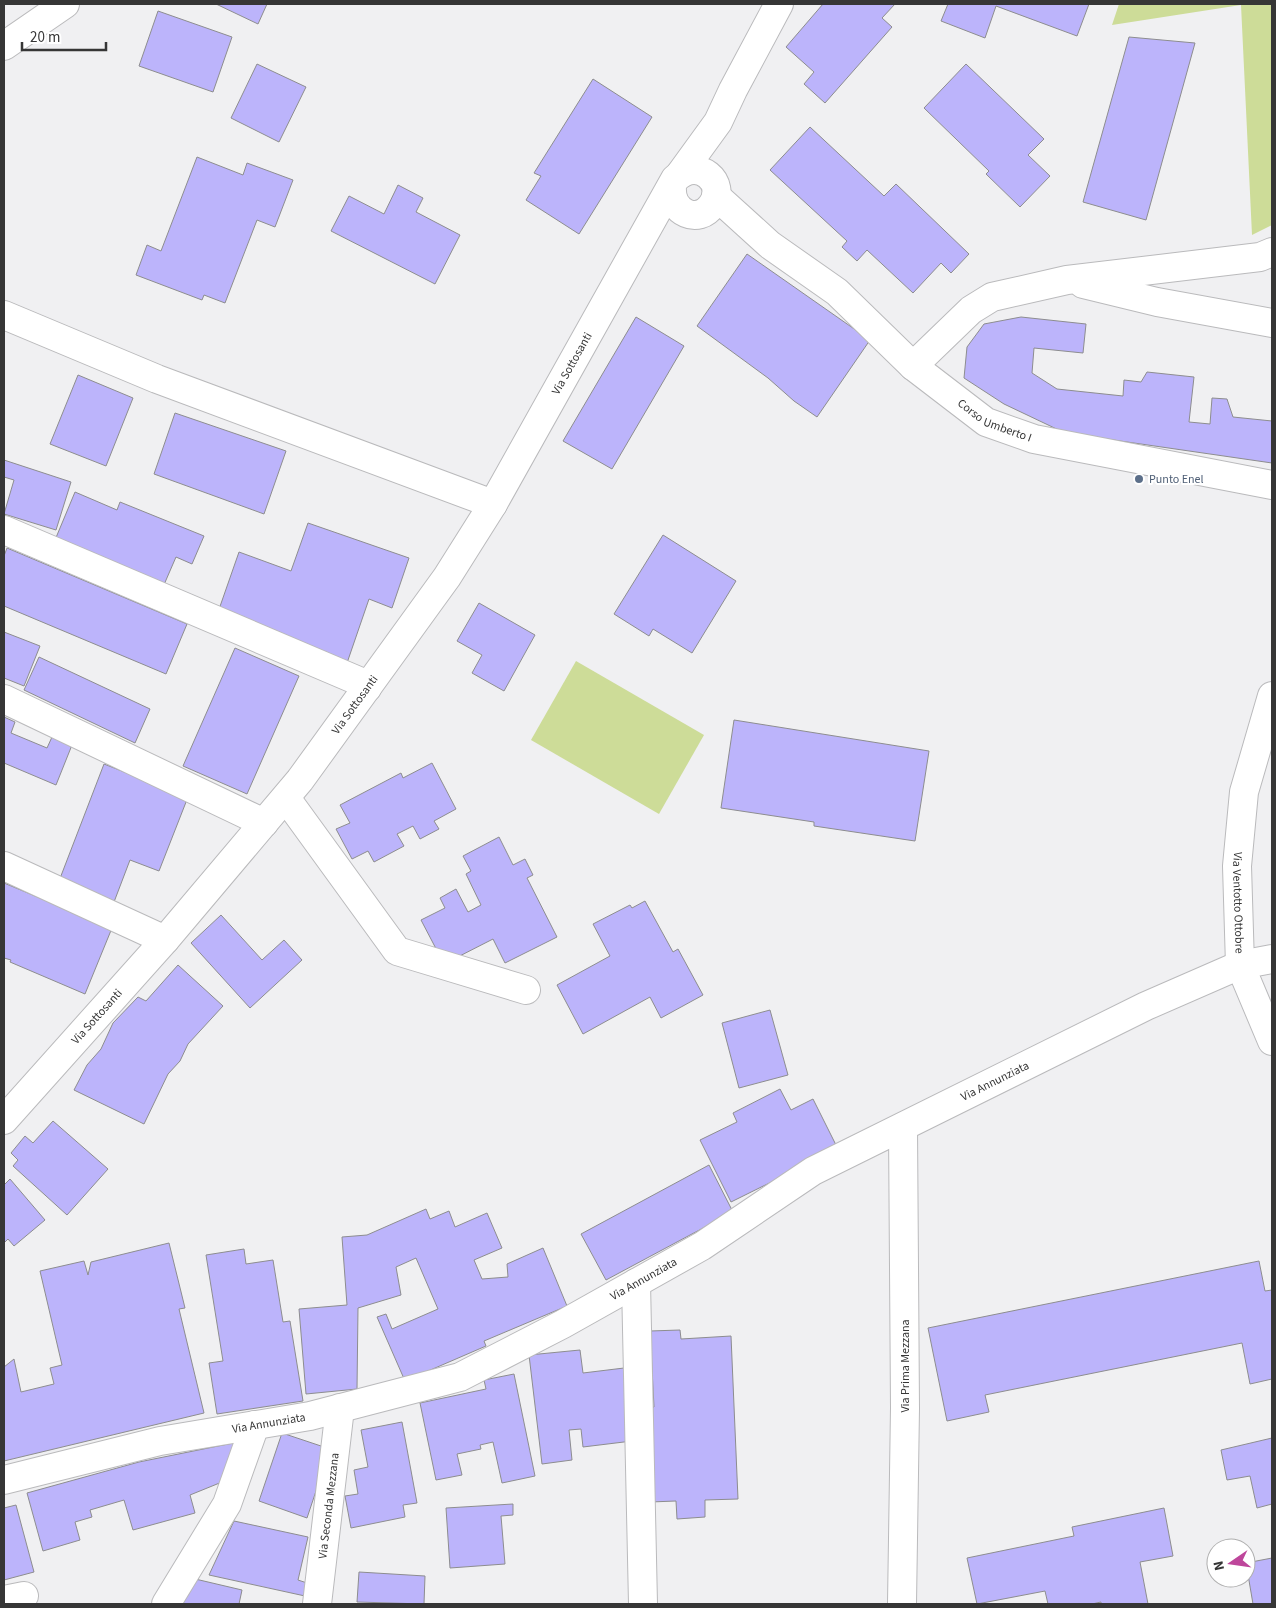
<svg xmlns="http://www.w3.org/2000/svg" width="1276" height="1608" viewBox="0 0 1276 1608" font-family="'Source Sans 3',sans-serif">
<style>
.green{fill:#cddc98}
.building{fill:#bcb4fb;stroke:#8d8d8f}
.lines{fill:none;stroke-linecap:round;stroke-linejoin:round}
.minor-casing{stroke:#bababc;stroke-width:30}
.minor{stroke:#fff;stroke-width:28}
.service-dot{fill:#5c6f8a;stroke:#fff;stroke-width:2}
.labels{text-anchor:middle;dominant-baseline:central;stroke-width:4;stroke-linejoin:round;paint-order:stroke}
.street-label{font-size:12px;fill:#363636;stroke:#fff}
.service-label{font-size:12px;fill:#4e5e75;stroke:#fff;text-anchor:start}
</style>
<rect width="100%" height="100%" fill="#f0f0f2"/>
<g class="green">
<polygon points="1119,4 1272,4 1272,225 1252,235 1241,5 1112,25"/>
<polygon points="576,661 704,735 659,814 531,740"/>
</g>
<g class="building">
<polygon points="216,4 267,4 258,24"/>
<polygon points="823,4 895,4 882,18 892,27 825,103 804,84 814,72 786,47"/>
<polygon points="948,4 1089,4 1077,36 996,6 985,38 941,21"/>
<polygon points="158,11 232,37 213,92 139,66"/>
<polygon points="1129,37 1195,43 1146,220 1083,202"/>
<polygon points="257,64 306,87 279,142 231,118"/>
<polygon points="966,64 1044,139 1028,155 1050,176 1020,207 986,174 989,171 924,108"/>
<polygon points="593,79 652,117 579,234 526,200 541,176 534,173"/>
<polygon points="810,127 884,196 896,184 969,254 951,273 941,263 913,293 867,250 857,261 842,247 847,241 770,170"/>
<polygon points="197,157 243,175 247,163 293,180 275,227 257,220 225,303 204,295 202,300 136,275 147,245 161,251"/>
<polygon points="398,185 423,198 416,212 460,235 435,284 331,231 349,196 384,214"/>
<polygon points="747,254 870,340 817,417 794,401 768,378 697,326"/>
<polygon points="636,317 684,346 612,469 563,441"/>
<polygon points="1021,317 1086,324 1083,353 1034,348 1032,373 1057,389 1123,396 1124,380 1141,382 1147,372 1194,377 1189,422 1210,424 1212,398 1227,399 1233,417 1272,421 1272,463 1065,433 1004,404 964,378 967,347 984,324"/>
<polygon points="78,375 133,398 106,466 50,444"/>
<polygon points="175,413 286,451 264,514 154,474"/>
<polygon points="4,460 71,482 56,530 4,514 14,480 4,477"/>
<polygon points="75,492 117,510 120,502 204,536 192,564 176,557 163,587 55,540"/>
<polygon points="308,523 409,558 392,608 369,599 347,663 217,615 239,552 291,571"/>
<polygon points="663,535 736,581 692,653 653,629 649,636 614,614"/>
<polygon points="7,548 187,624 166,674 4,606 4,556"/>
<polygon points="479,603 535,635 504,691 472,673 482,655 457,641"/>
<polygon points="4,632 40,646 24,686 4,678"/>
<polygon points="235,648 299,676 247,794 183,766"/>
<polygon points="39,657 150,709 135,743 24,690"/>
<polygon points="4,717 15,722 11,733 47,748 52,737 72,745 56,785 4,763"/>
<polygon points="734,720 929,751 915,841 814,826 814,822 721,808"/>
<polygon points="432,763 456,809 434,821 439,829 420,839 413,826 397,834 404,846 374,862 368,851 352,859 336,829 350,823 340,805 401,773 403,778"/>
<polygon points="104,764 188,797 159,871 130,860 114,902 59,881"/>
<polygon points="499,837 513,865 525,859 533,875 527,878 557,937 505,963 493,939 444,964 421,920 445,908 440,898 456,889 468,912 481,905 466,874 471,871 463,856"/>
<polygon points="4,883 112,928 85,994 10,962 11,960 4,958"/>
<polygon points="645,901 673,952 678,949 703,995 661,1018 650,997 583,1034 557,985 610,956 593,924 630,905 632,908"/>
<polygon points="221,915 262,960 284,940 302,960 250,1008 191,943"/>
<polygon points="178,965 223,1006 188,1044 180,1061 168,1074 144,1124 74,1090 87,1065 101,1049 113,1023 138,997 146,1001"/>
<polygon points="770,1010 788,1075 739,1088 722,1023"/>
<polygon points="780,1089 791,1110 813,1099 838,1149 731,1202 700,1140 737,1122 733,1113"/>
<polygon points="53,1121 108,1169 67,1215 13,1166 18,1160 11,1153 25,1136 33,1143"/>
<polygon points="709,1165 733,1212 606,1280 581,1234"/>
<polygon points="10,1179 45,1220 14,1246 8,1239 4,1243 4,1185"/>
<polygon points="426,1209 430,1219 449,1211 455,1227 487,1213 502,1248 474,1260 482,1279 508,1277 507,1264 543,1248 567,1306 484,1341 486,1346 405,1381 377,1317 386,1314 392,1329 438,1309 416,1258 396,1267 401,1295 358,1308 357,1389 306,1394 299,1309 347,1305 342,1237 367,1235"/>
<polygon points="169,1243 185,1308 179,1309 204,1413 4,1461 4,1367 14,1359 21,1392 54,1384 50,1368 62,1365 40,1271 84,1261 88,1275 91,1262"/>
<polygon points="244,1249 246,1264 273,1260 283,1322 290,1321 303,1401 217,1414 209,1363 223,1361 206,1255"/>
<polygon points="1259,1261 1265,1291 1272,1290 1272,1379 1250,1384 1242,1343 985,1395 989,1412 947,1421 928,1328"/>
<polygon points="680,1330 681,1339 731,1336 738,1499 705,1500 705,1517 677,1519 676,1501 650,1502 646,1408 654,1407 650,1331"/>
<polygon points="580,1350 583,1373 624,1368 632,1441 583,1447 581,1429 569,1430 572,1460 542,1464 529,1355"/>
<polygon points="514,1374 535,1476 502,1483 493,1442 480,1445 481,1449 457,1454 462,1475 436,1480 420,1403 486,1389 484,1380"/>
<polygon points="402,1422 417,1503 403,1505 405,1517 351,1528 345,1496 358,1494 354,1470 368,1467 361,1430"/>
<polygon points="282,1433 330,1449 307,1518 259,1501"/>
<polygon points="1272,1438 1272,1504 1257,1508 1250,1476 1227,1480 1221,1450"/>
<polygon points="238,1442 222,1482 190,1495 195,1513 133,1530 124,1500 90,1510 92,1517 75,1522 80,1540 43,1551 27,1493 139,1462"/>
<polygon points="513,1504 513,1515 501,1516 505,1564 450,1568 446,1508"/>
<polygon points="16,1505 34,1572 4,1580 4,1508"/>
<polygon points="1164,1508 1173,1556 1140,1562 1148,1604 1101,1604 1101,1602 1092,1604 1048,1604 1045,1591 977,1604 967,1558 1074,1536 1072,1527"/>
<polygon points="234,1521 308,1537 298,1580 307,1583 305,1596 209,1575"/>
<polygon points="1272,1558 1272,1604 1253,1604 1246,1563"/>
<polygon points="359,1572 425,1576 424,1604 357,1602"/>
<polygon points="191,1578 242,1590 239,1604 176,1604"/>
</g>
<g class="lines">
<g class="minor-casing">
<g id="minor">
<polyline points="4,46 65,4"/>
<polyline points="681,173 718,122 733,90 779,4"/>
<path id="s1" d="M716,196L770,245L837,292L913,366L986,422L1034,439L1272,485"/>
<polyline points="1083,284 1157,302 1272,323"/>
<polyline points="4,315 157,379 493,504"/>
<polyline points="913,366 971,310 992,297 1067,280 1260,257 1272,252"/>
<polyline points="4,530 368,685 367,688"/>
<path id="s2" d="M1272,696L1244,792L1237,866L1240,965L1272,1041"/>
<polyline points="4,699 264,823"/>
<polyline points="286,798 397,951 526,990"/>
<polyline points="4,866 165,940"/>
<path id="s3" d="M4,1120L165,940L300,780L447,577L493,504L675,179C698,156 728,183 712,205C699,225 670,213 672,187"/>
<polyline points="636,1283 643,1604"/>
<path id="s4" d="M4,1480L160,1441L310,1416L460,1377L563,1324L702,1246L813,1171L1146,1006L1240,965L1272,959"/>
<polyline points="4,1600 24,1596"/>
<polyline points="166,1604 227,1504 255,1425"/>
<path id="s5" d="M317,1604L340,1408"/>
<polyline points="902,1604 905,1408 903,1127"/>
</g>
</g>
<use href="#minor" class="minor"/>
</g>
<circle class="service-dot" cx="1139" cy="479" r="5"/>
<g class="labels">
<g class="street-label">
<text stroke="none"><textPath href="#s3" startOffset="949">Via Sottosanti</textPath></text>
<text stroke="none"><textPath href="#s1" startOffset="360">Corso Umberto I</textPath></text>
<text stroke="none"><textPath href="#s3" startOffset="544">Via Sottosanti</textPath></text>
<text stroke="none"><textPath href="#s2" startOffset="211">Via Ventotto Ottobre</textPath></text>
<text stroke="none"><textPath href="#s3" startOffset="139">Via Sottosanti</textPath></text>
<text stroke="none"><textPath href="#s4" startOffset="1080">Via Annunziata</textPath></text>
<text stroke="none"><textPath href="#s4" startOffset="676">Via Annunziata</textPath></text>
<text transform="translate(905 1366) rotate(-90)">Via Prima Mezzana</text>
<text stroke="none"><textPath href="#s4" startOffset="271">Via Annunziata</textPath></text>
<text stroke="none"><textPath href="#s5" startOffset="99">Via Seconda Mezzana</textPath></text>
</g>
<g class="service-label">
<text x="1149" y="479">Punto Enel</text>
</g>
</g>
<rect width="1276" height="1608" fill="none" stroke="#363636" stroke-width="10"/>
<g transform="translate(1231 1563) rotate(257)"><circle r="24" fill="#ffffff" stroke="#afafaf"/>
<path d="M0-4L9 19L0 12L-9 19Z" fill="#be469b"/>
<text y="-8" font-size="14" font-weight="bold" text-anchor="middle" fill="#363636">N</text>
</g>
<path d="M22 42v8h84v-8" fill="none" stroke="#363636" stroke-width="2.5"/>
<text x="30" y="42" font-size="15" fill="#363636" stroke="#ffffff" stroke-width="4" paint-order="stroke">20 m</text>
</svg>
